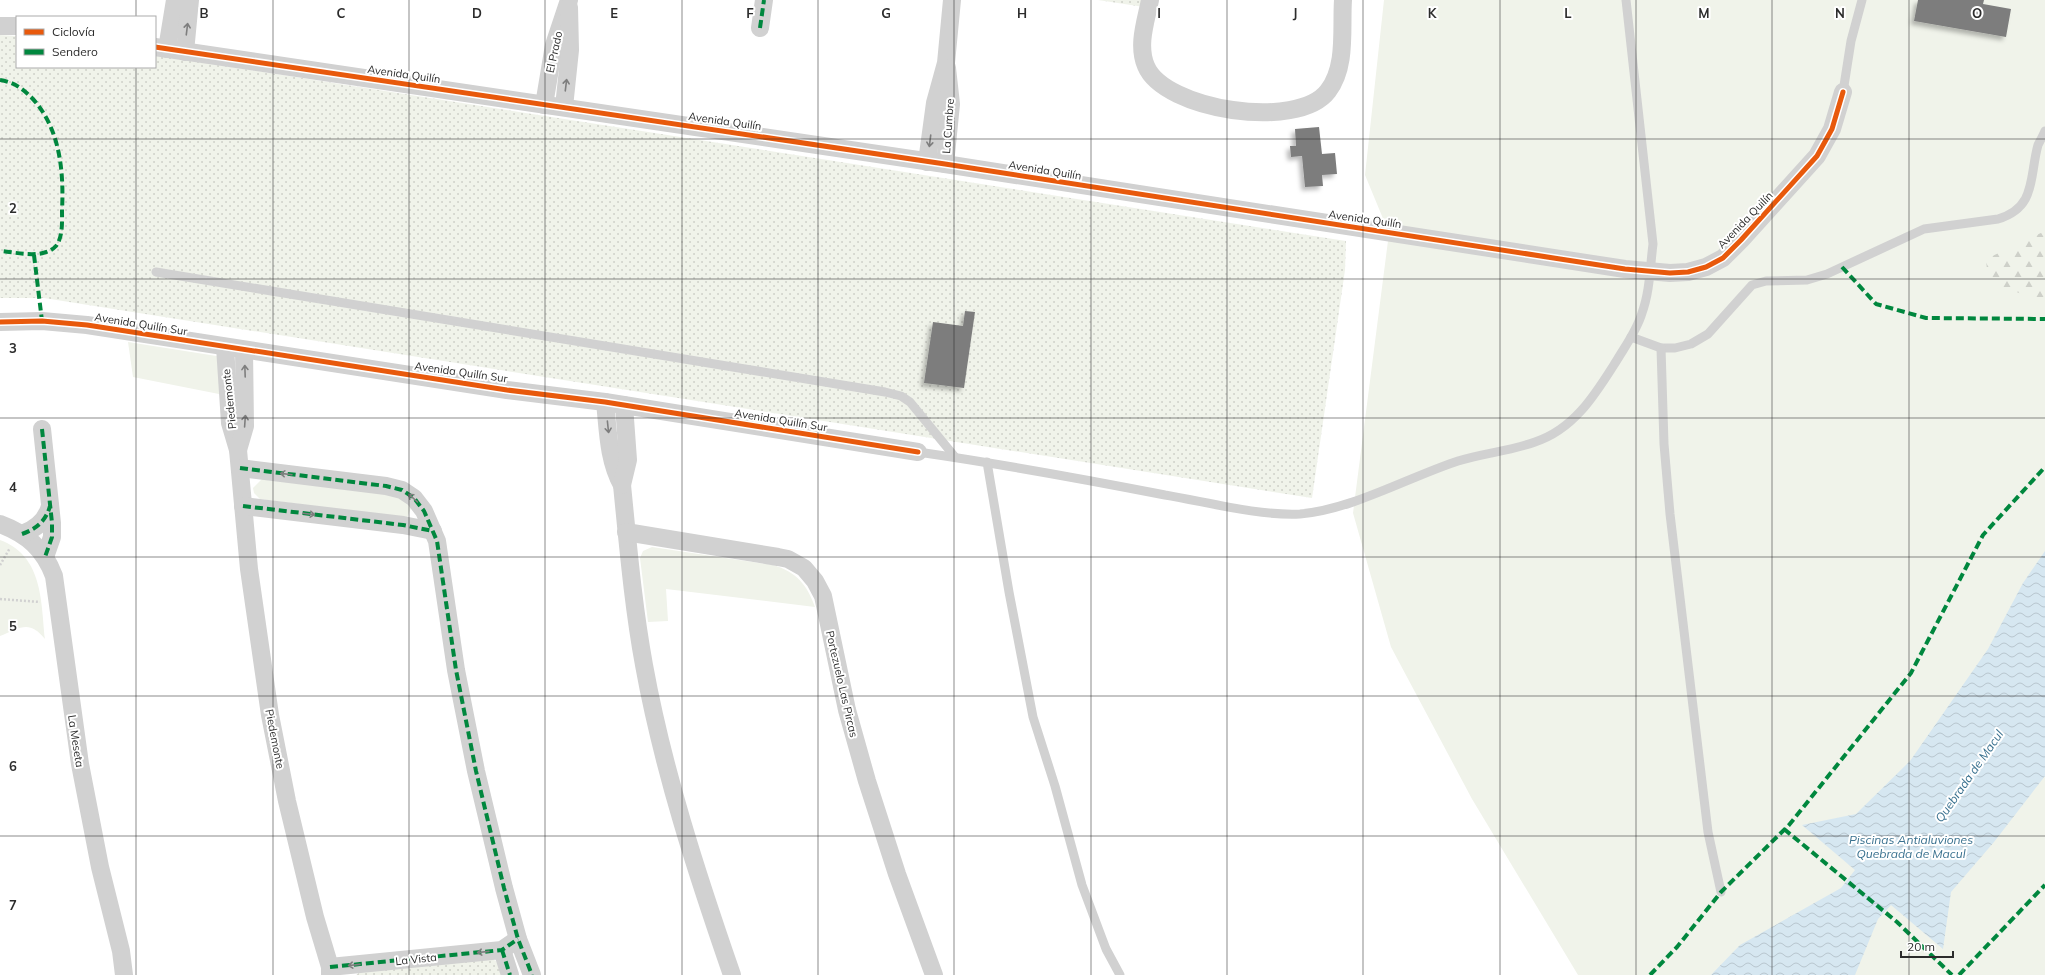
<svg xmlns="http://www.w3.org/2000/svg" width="2045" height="975" viewBox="0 0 2045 975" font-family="Mulish,sans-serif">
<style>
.grass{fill:#f0f3ea}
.forest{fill:url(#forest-firs)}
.park{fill:url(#park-dots)}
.water{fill:url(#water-waves)}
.building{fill:#7d7d7d;filter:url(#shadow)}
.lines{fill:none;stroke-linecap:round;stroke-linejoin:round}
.path{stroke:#d1d1d1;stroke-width:2.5;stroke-dasharray:2 2;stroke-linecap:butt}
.service{stroke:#d1d1d1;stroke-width:9}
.minor{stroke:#d1d1d1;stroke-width:18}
.quiet{stroke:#00873e;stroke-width:4;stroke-dasharray:8 4;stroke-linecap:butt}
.cycleway-casing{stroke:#fff;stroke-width:8}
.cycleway{stroke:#e8590c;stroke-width:5}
.oneway{stroke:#7e7e7e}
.grid{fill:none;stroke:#2c2c2c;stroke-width:1;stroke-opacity:0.55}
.labels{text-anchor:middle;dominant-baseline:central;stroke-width:4;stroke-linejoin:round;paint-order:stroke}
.street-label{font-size:11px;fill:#2c2c2c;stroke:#fff}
.water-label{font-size:12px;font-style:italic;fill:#39718f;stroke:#fff}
.grid-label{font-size:13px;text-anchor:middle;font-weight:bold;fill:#2c2c2c;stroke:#fff;stroke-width:4;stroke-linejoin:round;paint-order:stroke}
</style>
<defs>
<pattern id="forest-firs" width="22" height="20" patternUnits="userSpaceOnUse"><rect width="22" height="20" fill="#f0f3ea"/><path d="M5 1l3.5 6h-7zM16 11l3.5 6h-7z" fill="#ced0c9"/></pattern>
<pattern id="park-dots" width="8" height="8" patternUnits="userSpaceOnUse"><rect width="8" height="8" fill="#f0f3ea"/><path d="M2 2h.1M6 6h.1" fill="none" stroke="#ced0c9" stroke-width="1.8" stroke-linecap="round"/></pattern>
<pattern id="water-waves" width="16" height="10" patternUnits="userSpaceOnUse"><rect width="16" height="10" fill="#d6e7f1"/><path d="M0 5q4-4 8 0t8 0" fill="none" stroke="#b8c6cf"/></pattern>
<filter id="shadow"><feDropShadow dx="-3.5" dy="3.5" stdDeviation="2" flood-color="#0004"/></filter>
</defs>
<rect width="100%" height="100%" fill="#fff"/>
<g class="grass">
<polygon points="1384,0 2045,0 2045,975 1578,975 1472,799 1391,647 1353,513 1389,233 1365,175"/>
<polygon points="128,342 223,357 224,395 133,377"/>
<polygon points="263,478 399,494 411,508 407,518 260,499 254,493 253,488"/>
<path d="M0,540C43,556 41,601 45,639C29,619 20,628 0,636Z"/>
<path d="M652,547L773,565C796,572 807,584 815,607L666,589L668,621L648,622L640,558L643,551Z"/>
</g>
<polygon class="forest" points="2045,231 2045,302 1988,282 1986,259"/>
<g class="park">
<polygon points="1098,0 1145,0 1144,7"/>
<polygon points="0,35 17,36 17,67 155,67 155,55 1346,241 1345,270 1312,498 44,298 0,298"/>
<polygon points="492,959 496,961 503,975 356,975 360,972"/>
</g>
<polygon class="water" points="2045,551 2045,776 1994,842 1951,892 1943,949 1891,905 1878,919 1855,975 1711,975 1740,945 1841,888 1855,870 1802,825 1856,814 1910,761 1988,649 2023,583"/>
<g class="building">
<polygon points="1918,0 1984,0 1983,4 2011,9 2006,37 1914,21"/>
<polygon points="1319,127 1322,154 1335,153 1337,174 1322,175 1323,186 1305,187 1302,156 1291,157 1290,146 1296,146 1295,129"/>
<polygon points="965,311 975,312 964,388 924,383 933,322 963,326"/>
</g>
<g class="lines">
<g class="path">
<polyline points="0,565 10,548"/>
<polyline points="0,599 40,602"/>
</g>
<g class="service">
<polyline points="1843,92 1851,41 1862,0"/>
<polyline points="156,272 885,392 901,396 910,402 955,457"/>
<path d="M1631,337L1661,348H1675L1691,344L1708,334L1752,285L1766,281L1807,280L1827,274L1924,229L1998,219C2037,207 2029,177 2038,145C2040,141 2043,136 2045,131"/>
<polyline points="1661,348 1664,444 1670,514 1708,832 1721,892"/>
<path d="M918,452C1001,464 1083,479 1165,495C1207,502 1258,516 1300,514C1351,510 1409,477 1458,461C1484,453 1510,451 1535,442C1575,429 1596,393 1617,360C1626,345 1637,330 1642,313C1650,291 1650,267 1653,244L1626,0"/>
<polyline points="987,462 1009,592 1033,717 1055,786 1082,885 1106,949 1120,975"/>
</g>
<g class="minor">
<path d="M1150,0C1146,21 1137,45 1146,66C1164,110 1298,131 1328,91C1347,66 1341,29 1343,0"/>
<polyline points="0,26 17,26"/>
<polyline points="760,28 764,0"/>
<polyline points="155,47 945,164 1625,269 1670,273 1688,272 1706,267 1723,258 1741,240 1817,156 1832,129 1843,92"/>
<polyline points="167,49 175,0"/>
<polyline points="185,52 190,0"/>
<polyline points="544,105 554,45 569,0"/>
<polyline points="564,107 570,50 569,7"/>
<polyline points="927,162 935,103 946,63 952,0"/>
<polyline points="945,164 951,104 947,68"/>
<polyline points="0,322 42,321 87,325 507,390 605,402 918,452"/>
<polyline points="225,347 230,423 238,450 249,569 270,715 287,801 315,917 330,967 330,975"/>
<path d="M605,402C608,430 608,460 622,485C628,545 633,605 644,665C663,770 697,874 732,975"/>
<polyline points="42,429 52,523 52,537 45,557"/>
<polyline points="238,450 245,426 244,350"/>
<polyline points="240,468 386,486 402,490 414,498 424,511 437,541 456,670 476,771 504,888 518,939 532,975"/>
<polyline points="622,485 628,460 624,405"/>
<polyline points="243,506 403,525 433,531"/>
<path d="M0,524C27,534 44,549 54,576L80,764L100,867L121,951L124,975"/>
<polyline points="626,532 778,557 788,559 804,568 815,581 823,596 847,710 867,781 897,874 934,975"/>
<path d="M22,534C36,529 46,521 50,506"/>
<polyline points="502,950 510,975"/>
<polyline points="330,967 502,950 518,939"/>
</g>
<g class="quiet">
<polyline points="760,28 764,0"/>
<path d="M0,80C13,82 22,88 31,97C60,127 64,171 62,211C62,221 63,237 56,246C43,260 16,252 0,251"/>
<polyline points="34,255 42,321"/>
<polyline points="1842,267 1876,304 1926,318 2045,319"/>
<polyline points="42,429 52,523 52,537 45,557"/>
<polyline points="240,468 386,486 402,490 414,498 424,511 437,541 456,670 476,771 504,888 518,939 532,975"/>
<polyline points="243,506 403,525 433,531"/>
<path d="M22,534C36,529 46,521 50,506"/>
<polyline points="1784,829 1897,922 1952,975"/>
<polyline points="502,950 510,975"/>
<polyline points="330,967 502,950 518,939"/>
<polyline points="1650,975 1677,947 1721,892 1789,825 1911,673 1983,535 2045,467"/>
<polyline points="1959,975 2045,885"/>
</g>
<g class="cycleway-casing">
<g id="cycleway">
<polyline points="155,47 945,164 1625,269 1670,273 1688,272 1706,267 1723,258 1741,240 1817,156 1832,129 1843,92"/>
<polyline points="0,322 42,321 87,325 507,390 605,402 918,452"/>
</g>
</g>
<use href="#cycleway" class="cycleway"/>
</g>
<defs><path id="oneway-shaft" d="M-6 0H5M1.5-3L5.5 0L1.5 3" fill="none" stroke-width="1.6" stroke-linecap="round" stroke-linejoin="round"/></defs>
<g class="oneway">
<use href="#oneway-shaft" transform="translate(187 29) rotate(-83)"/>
<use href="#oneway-shaft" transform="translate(566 85) rotate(-83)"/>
<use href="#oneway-shaft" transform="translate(930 141) rotate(97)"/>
<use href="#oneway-shaft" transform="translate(245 371) rotate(-92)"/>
<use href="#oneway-shaft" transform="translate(245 421) rotate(-86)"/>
<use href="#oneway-shaft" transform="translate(608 427) rotate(84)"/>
<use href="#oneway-shaft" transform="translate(286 474) rotate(-173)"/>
<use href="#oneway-shaft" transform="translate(413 498) rotate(-138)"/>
<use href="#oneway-shaft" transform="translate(309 514) rotate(7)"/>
<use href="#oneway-shaft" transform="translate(483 952) rotate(174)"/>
<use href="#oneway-shaft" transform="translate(354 965) rotate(174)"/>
</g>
<path class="grid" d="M136,0V17M273,0V975M409,0V975M545,0V975M682,0V975M818,0V975M954,0V975M1091,0V975M1227,0V975M1363,0V975M1500,0V975M1636,0V975M1772,0V975M1909,0V975M136,67V975M0,139H2045M0,279H2045M0,418H2045M0,557H2045M0,696H2045M0,836H2045"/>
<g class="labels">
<g class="street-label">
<text transform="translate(554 52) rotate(-78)">El Prado</text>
<text transform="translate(404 74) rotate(8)">Avenida Quilín</text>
<text transform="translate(725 121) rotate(8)">Avenida Quilín</text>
<text transform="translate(948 126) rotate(-86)">La Cumbre</text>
<text transform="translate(1045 170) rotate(9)">Avenida Quilín</text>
<text transform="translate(1365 219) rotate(8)">Avenida Quilín</text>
<text transform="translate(1745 220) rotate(-46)">Avenida Quilín</text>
<text transform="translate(141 324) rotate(9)">Avenida Quilín Sur</text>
<text transform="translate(461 372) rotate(8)">Avenida Quilín Sur</text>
<text transform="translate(229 399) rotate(-96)">Piedemonte</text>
<text transform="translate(781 420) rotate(9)">Avenida Quilín Sur</text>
<text transform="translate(842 684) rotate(77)">Portezuelo Las Pircas</text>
<text transform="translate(275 739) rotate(79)">Piedemonte</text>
<text transform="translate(76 741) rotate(81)">La Meseta</text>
<text transform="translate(416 959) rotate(-6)">La Vista</text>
</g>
<g class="water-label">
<text transform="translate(1969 776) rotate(-55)">Quebrada de Macul</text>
<text x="1911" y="839">Piscinas Antialuviones<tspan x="1911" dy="14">Quebrada de Macul</tspan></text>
</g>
</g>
<g class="grid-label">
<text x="204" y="18">B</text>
<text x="341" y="18">C</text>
<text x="477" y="18">D</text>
<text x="614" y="18">E</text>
<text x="750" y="18">F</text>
<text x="886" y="18">G</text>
<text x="1022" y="18">H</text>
<text x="1159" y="18">I</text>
<text x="1295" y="18">J</text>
<text x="1432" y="18">K</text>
<text x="1568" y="18">L</text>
<text x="1704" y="18">M</text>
<text x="1840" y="18">N</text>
<text x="1977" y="18">O</text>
<text x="13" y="213">2</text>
<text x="13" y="353">3</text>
<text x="13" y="492">4</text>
<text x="13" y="631">5</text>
<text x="13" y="771">6</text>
<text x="13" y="910">7</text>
</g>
<rect x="16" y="16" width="140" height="52" fill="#ffffff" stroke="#ababab"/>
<rect x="24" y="29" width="20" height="6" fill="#e8590c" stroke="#ababab"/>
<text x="52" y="36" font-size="12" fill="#2c2c2c">Ciclovía</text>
<rect x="24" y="49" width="20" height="6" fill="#00873e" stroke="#ababab"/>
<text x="52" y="56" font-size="12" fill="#2c2c2c">Sendero</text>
<path d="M1901 951v6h52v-6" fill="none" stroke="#2c2c2c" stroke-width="2"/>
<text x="1907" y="951" font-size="12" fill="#2c2c2c" stroke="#ffffff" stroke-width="3" paint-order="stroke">20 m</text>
</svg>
